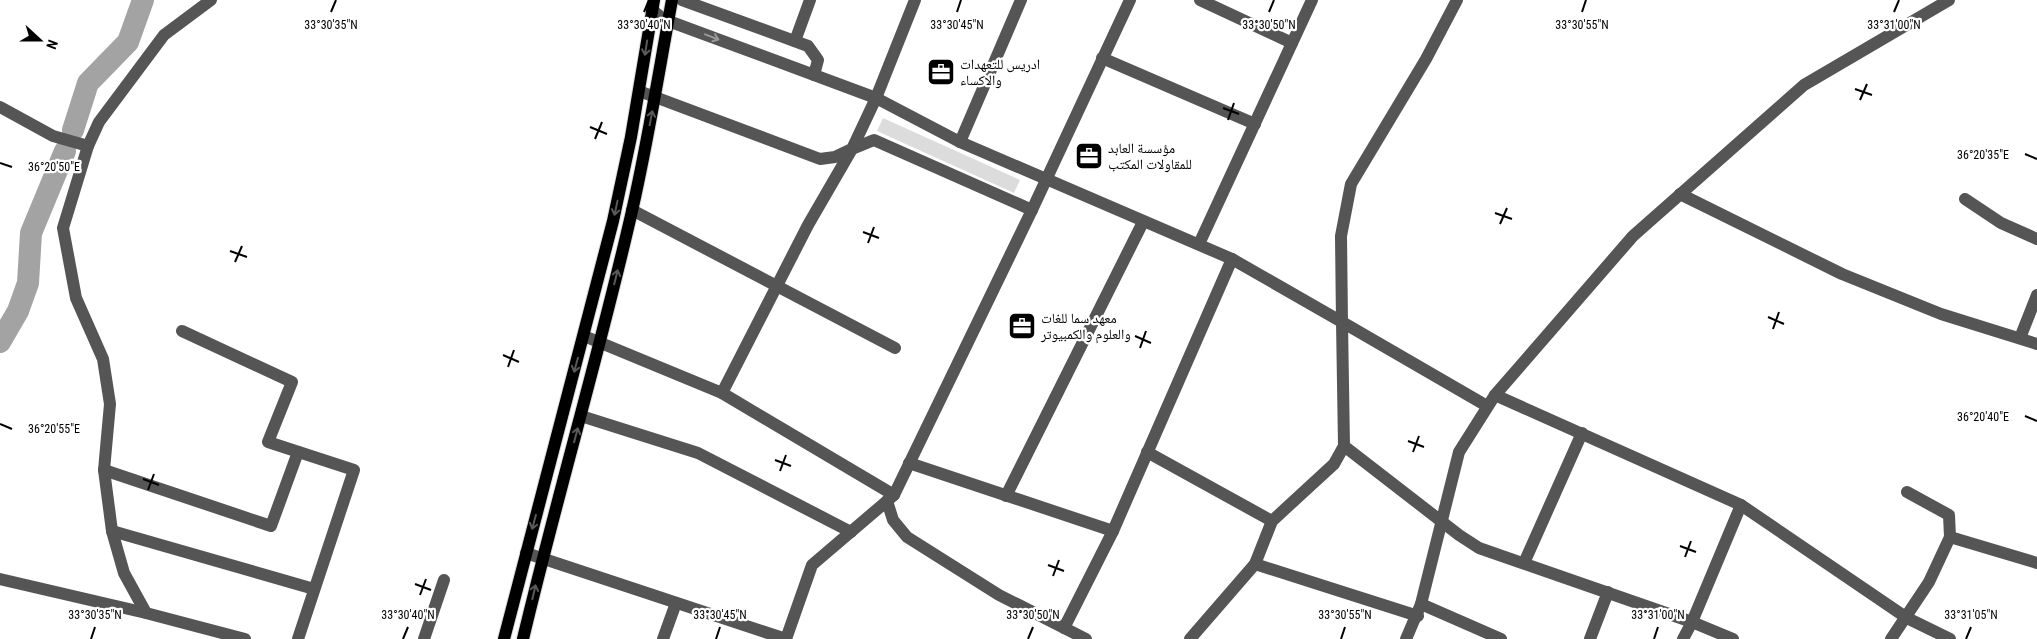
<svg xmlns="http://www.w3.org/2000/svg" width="2037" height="639" viewBox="0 0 2037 639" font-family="'Roboto Condensed','Noto Naskh Arabic',sans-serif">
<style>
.green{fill:#dcdcdc}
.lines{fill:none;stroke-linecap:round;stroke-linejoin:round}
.river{stroke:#a3a3a3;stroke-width:22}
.major-casing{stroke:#dbdbdb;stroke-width:14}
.minor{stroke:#555;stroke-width:12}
.major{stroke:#000;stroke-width:12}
.oneway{stroke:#999}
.oneway2{stroke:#595959}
.ticks{fill:none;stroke:#000;stroke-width:2}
.labels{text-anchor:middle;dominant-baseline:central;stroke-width:4.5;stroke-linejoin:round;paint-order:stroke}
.poi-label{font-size:14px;fill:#000;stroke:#fff;text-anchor:start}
.ticks-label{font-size:12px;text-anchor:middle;fill:#000;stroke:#fff;stroke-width:4.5;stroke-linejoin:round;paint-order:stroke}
</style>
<rect width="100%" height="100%" fill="#fff"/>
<polygon class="green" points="883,118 1020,180 1014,193 877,131"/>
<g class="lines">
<g class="river">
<polyline points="73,130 88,83 128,42 143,0"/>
<polyline points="0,342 18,311 28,283 31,233 65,151"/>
</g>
<g class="major-casing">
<g id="major">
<polyline points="504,639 613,221 631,137 654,0"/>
<path d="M523,639C557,496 599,355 632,211C648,141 659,71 672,0"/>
</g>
</g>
<g class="minor">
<polyline points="211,0 164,35 99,122 88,146 63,228 76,298 103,359 110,404 104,470 112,531 124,573 146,613 245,639"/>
<polyline points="682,0 808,46 818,60 814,75"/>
<polyline points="1200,0 1292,43"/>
<polyline points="1457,0 1426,59 1351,184 1341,236 1342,322 1487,406"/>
<polyline points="652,10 663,19 876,98 960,142 1232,259 1342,322 1344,446 1459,535 1479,548 1692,622 1741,505"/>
<polyline points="795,41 810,0"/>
<polyline points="1102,58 1255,124"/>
<polyline points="639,91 820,159 835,157 852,149 876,98 915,0"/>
<polyline points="0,107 53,136 88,146"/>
<polyline points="960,142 1021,0"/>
<polyline points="1680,194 1842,274 1941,314 2037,344"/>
<polyline points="1965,199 2001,223 2037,239"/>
<polyline points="632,210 895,348"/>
<polyline points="1199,244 1312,0"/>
<polyline points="182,331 292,382 268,442 354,470 298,639"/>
<polyline points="584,336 722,393 894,495"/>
<polyline points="2020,338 2037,295"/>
<polyline points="722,393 808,225 852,149 874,140 1032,210"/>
<polyline points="1495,395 1741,505 1907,618 1950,639"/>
<polyline points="581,416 698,453 851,532"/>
<polyline points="1147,452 1272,521"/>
<polyline points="909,463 1113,531"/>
<polyline points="104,470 271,526 298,452"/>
<polyline points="1006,496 1143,222"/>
<polyline points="887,501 893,520 907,537 999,595 1086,639"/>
<polyline points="112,531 314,589"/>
<polyline points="1950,537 2037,563"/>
<polyline points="526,553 786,639"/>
<polyline points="1524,563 1582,433"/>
<polyline points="1255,564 1272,521 1334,464 1344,446"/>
<polyline points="0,579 146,613"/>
<polyline points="1421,604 1501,639"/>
<polyline points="1064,628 1113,531 1232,259"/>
<polyline points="424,639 444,580"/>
<polyline points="663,639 676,603"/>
<polyline points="786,639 812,565 894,495 1032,210 1130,0"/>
<polyline points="1190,639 1255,564 1418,616"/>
<polyline points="1406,639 1421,604 1459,452 1495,395 1633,236 1804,85 1949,0"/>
<polyline points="1590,639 1608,592"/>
<polyline points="1683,639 1692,622 1733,639"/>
<polyline points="1891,639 1929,582 1950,537 1949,515 1907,492"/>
</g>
<use href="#major" class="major"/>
</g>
<defs><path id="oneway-shaft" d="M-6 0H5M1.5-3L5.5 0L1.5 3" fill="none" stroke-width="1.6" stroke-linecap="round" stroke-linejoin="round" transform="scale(1.25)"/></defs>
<use class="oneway" href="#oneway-shaft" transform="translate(712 37) rotate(21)"/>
<g class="oneway2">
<use href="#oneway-shaft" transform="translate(646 48) rotate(99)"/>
<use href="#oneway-shaft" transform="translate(651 118) rotate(-79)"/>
<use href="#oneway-shaft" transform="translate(616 208) rotate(102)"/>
<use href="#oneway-shaft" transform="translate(616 277) rotate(-76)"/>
<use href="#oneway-shaft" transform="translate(576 365) rotate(105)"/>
<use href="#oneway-shaft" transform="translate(576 435) rotate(-75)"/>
<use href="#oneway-shaft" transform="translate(534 522) rotate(105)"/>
<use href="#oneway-shaft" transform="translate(534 592) rotate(-77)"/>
</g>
<path class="ticks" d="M331,12L336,0M644,12L649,0M957,12L961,0M1269,12L1274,0M1582,12L1586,0M1894,12L1899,0M1855,89L1872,95M1860,100L1867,84M1223,108L1239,114M1228,120L1234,103M590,127L607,134M595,139L602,122M2025,154L2037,159M0,163L12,167M1495,213L1512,219M1500,224L1507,208M863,232L879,238M868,243L874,227M230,251L247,257M235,262L242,246M1768,317L1784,324M1773,329L1779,312M1135,336L1151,343M1140,348L1146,331M503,355L519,362M508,367L514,350M2025,416L2037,421M0,424L12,429M1408,441L1424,447M1413,452L1419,436M775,460L791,466M780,471L786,455M143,479L159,485M148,490L154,474M1680,546L1696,552M1685,557L1691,541M1048,565L1064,571M1053,576L1059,560M415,584L431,590M420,595L426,579M91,639L95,627M403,639L408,627M716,639L720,627M1028,639L1033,627M1341,639L1345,627M1654,639L1658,627M1966,639L1971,627"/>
<defs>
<g id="office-square" transform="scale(1.4375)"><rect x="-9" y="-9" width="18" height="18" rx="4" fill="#000" stroke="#fff"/><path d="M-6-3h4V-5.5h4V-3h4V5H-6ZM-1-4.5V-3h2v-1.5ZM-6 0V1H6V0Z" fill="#fff"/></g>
</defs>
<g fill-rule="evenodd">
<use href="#office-square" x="941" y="72"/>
<use href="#office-square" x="1089" y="156"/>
<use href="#office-square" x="1022" y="326"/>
</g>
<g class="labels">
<g class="poi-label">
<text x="960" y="64">ادريس للتعهدات<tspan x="960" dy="16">والاكساء</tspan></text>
<text x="1108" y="148">مؤسسة العابد<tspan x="1108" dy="16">للمقاولات المكتب</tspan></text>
<text x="1041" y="318">معهد سما للغات<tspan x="1041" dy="16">والعلوم والكمبيوتر</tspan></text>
</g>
</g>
<g class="ticks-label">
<text x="331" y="29">33°30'35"N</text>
<text x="644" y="29">33°30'40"N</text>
<text x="957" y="29">33°30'45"N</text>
<text x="1269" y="29">33°30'50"N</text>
<text x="1582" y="29">33°30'55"N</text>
<text x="1894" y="29">33°31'00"N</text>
<text x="1983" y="159">36°20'35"E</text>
<text x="54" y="171">36°20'50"E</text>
<text x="1983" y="421">36°20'40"E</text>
<text x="54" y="433">36°20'55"E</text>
<text x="95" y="619">33°30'35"N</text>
<text x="408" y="619">33°30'40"N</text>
<text x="720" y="619">33°30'45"N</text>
<text x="1033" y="619">33°30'50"N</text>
<text x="1345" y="619">33°30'55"N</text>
<text x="1658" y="619">33°31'00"N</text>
<text x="1971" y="619">33°31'05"N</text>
</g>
<g transform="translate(40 40) rotate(111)" stroke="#ffffff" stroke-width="4" paint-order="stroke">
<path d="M0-4L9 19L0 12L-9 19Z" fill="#000000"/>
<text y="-8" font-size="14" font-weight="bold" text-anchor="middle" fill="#000000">N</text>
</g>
</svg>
